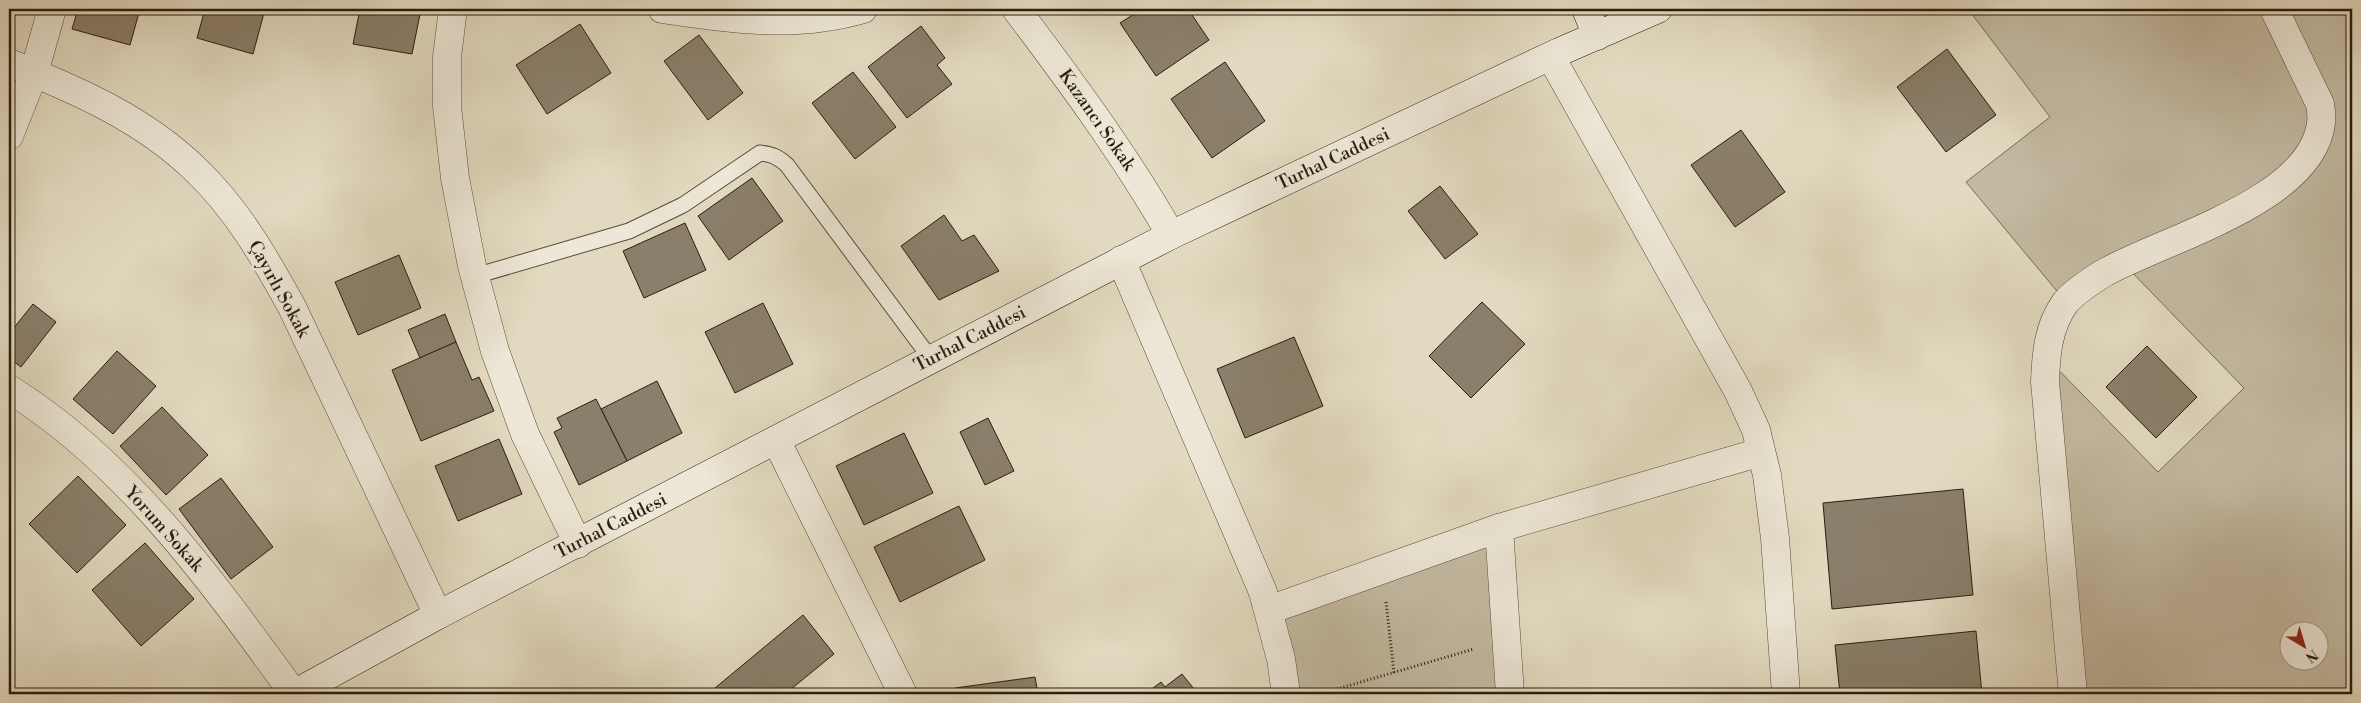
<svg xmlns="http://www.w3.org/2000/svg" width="2361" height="703" viewBox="0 0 2361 703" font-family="'Libre Bodoni',serif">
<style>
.green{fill:#c3baa2;stroke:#766c58;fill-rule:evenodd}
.building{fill:#8a7f6b;stroke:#2a1d0f}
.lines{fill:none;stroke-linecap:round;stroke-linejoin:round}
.lane-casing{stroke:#584c3b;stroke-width:17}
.street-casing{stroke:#584c3b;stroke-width:29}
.secondary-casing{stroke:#2a1d0f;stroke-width:29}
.path{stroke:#2a1d0f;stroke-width:3;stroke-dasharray:1 2.5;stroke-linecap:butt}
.lane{stroke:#ece7d6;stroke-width:15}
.street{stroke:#ece7d6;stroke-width:28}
.secondary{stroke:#ece7d6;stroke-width:28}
.labels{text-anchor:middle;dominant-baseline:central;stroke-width:5;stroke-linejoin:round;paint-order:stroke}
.street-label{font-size:18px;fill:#2a1d0f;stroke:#ece7d6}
</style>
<rect width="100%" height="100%" fill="#e2dac0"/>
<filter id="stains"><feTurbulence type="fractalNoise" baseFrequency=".004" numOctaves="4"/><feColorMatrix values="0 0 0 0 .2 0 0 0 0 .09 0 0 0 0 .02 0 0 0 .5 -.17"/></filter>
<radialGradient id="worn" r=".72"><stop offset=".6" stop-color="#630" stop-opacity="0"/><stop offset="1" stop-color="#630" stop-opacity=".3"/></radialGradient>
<g class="green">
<path d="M1968,9H2352V694H2073L2046,357L2158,472L2244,388L2123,263L2066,302L1966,182L2050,117ZM2288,630H2318V660H2288Z"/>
<polygon points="1499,528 1510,694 1286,694 1272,620"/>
</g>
<g class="building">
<polygon points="78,9 140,9 130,45 72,29"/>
<polygon points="205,9 265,9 253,54 197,38"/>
<polygon points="360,9 421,9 412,54 353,44"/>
<polygon points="1142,9 1188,9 1209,40 1156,76 1120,23"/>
<polygon points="580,24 611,73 547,114 516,65"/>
<polygon points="921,26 945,58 937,65 952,84 907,118 868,67"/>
<polygon points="699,35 743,93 708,120 664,61"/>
<polygon points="1947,49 1996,115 1946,152 1897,87"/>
<polygon points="1225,62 1265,121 1212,158 1171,99"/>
<polygon points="853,72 896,127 855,159 812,103"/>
<polygon points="1741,130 1785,192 1735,227 1691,165"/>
<polygon points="752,178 783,221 729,260 698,216"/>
<polygon points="1440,186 1478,234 1445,259 1408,211"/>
<polygon points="944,215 962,241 974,235 999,271 939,300 901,246"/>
<polygon points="685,223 706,270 644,298 623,251"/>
<polygon points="399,255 421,308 358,335 335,282"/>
<polygon points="1482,302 1525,344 1471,398 1429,356"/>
<polygon points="763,303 793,364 735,393 705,332"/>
<polygon points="33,304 56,322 21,367 9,358 9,334"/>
<polygon points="445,314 456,342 420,358 408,330"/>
<polygon points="1294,337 1323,406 1245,438 1217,369"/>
<polygon points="456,342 472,380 479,377 494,411 421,441 392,370"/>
<polygon points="2147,346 2197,397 2156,438 2106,387"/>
<polygon points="117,351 156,386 113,434 73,399"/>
<polygon points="657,381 682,433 627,461 601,409"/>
<polygon points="596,399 627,461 579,485 554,432 562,428 557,418"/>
<polygon points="162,407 208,455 166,495 120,446"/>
<polygon points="988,418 1014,471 985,485 960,432"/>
<polygon points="904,433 933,493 864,525 836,466"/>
<polygon points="499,439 522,494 458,521 435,466"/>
<polygon points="78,476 126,525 77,573 29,524"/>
<polygon points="221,478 273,547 231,579 179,509"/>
<polygon points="1963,489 1973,595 1832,609 1823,503"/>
<polygon points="959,506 985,560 900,602 874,547"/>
<polygon points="145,543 194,599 141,646 92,590"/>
<polygon points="803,615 834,654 785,694 720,694 715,688"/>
<polygon points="1976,631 1982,694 1840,694 1835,645"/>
<polygon points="1182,674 1198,694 1145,694 1161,682 1165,687"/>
<polygon points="1035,677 1038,694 956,694 955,688"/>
</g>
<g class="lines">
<g class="lane-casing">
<path id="lane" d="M475,276L629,231L683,205L760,153C772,154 778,157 787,165L931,359"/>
</g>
<g class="street-casing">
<g id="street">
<polyline points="453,9 447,57 447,106 455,178 472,266 495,351 525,434 578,544"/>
<path d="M662,9C730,19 795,29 863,9"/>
<path d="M1016,9C1071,82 1125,155 1171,235"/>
<polyline points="1551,57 1738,391 1756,430 1767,475 1775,538 1786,694"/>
<path d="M9,63C75,89 144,119 196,170C237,209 265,258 292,307L438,615"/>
<polyline points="9,136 34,73 52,9"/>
<polyline points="1121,260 1263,592 1281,659 1286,694"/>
<path d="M9,389C127,462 214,584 294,694"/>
<polyline points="776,440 903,694"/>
<polyline points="1269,610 1499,528"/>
<polyline points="1510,694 1499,528 1761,452"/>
<path d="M2073,694L2045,382C2046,354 2048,327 2065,303C2075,291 2091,281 2104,273C2164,239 2312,201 2321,123C2322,117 2321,110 2320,104L2274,9"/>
</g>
</g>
<g class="secondary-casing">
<g id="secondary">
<polyline points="1586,9 1597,36"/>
<polyline points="294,694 438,615 1171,235 1559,52 1658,9"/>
</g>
</g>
<g class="path">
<polyline points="1386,602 1394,673"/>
<polyline points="1320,694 1474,649"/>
</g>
<use href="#lane" class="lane"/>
<use href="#street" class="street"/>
<use href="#secondary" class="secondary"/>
</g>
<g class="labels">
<g class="street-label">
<text transform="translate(1097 120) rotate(55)">Kazancı Sokak</text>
<text transform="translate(1333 159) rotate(-25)">Turhal Caddesi</text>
<text transform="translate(279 289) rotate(61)">Çayırlı Sokak</text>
<text transform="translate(970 339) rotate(-27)">Turhal Caddesi</text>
<text transform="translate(611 526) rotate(-27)">Turhal Caddesi</text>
<text transform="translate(164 529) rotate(48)">Yorum Sokak</text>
</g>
</g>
<rect width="2361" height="703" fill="none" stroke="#e2dac0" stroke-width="30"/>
<rect x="10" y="10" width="2341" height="683" fill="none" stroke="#2a1d0f" stroke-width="2.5"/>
<rect x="15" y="15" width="2331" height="673" fill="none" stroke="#2a1d0f"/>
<g transform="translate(2304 646) rotate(142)"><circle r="24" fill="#ece7d6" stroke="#9e9686"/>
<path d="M0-4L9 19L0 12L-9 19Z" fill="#8f2418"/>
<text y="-8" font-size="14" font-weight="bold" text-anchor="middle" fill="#2a1d0f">N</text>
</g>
<rect width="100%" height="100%" filter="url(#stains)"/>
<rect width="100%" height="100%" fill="url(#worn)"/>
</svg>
